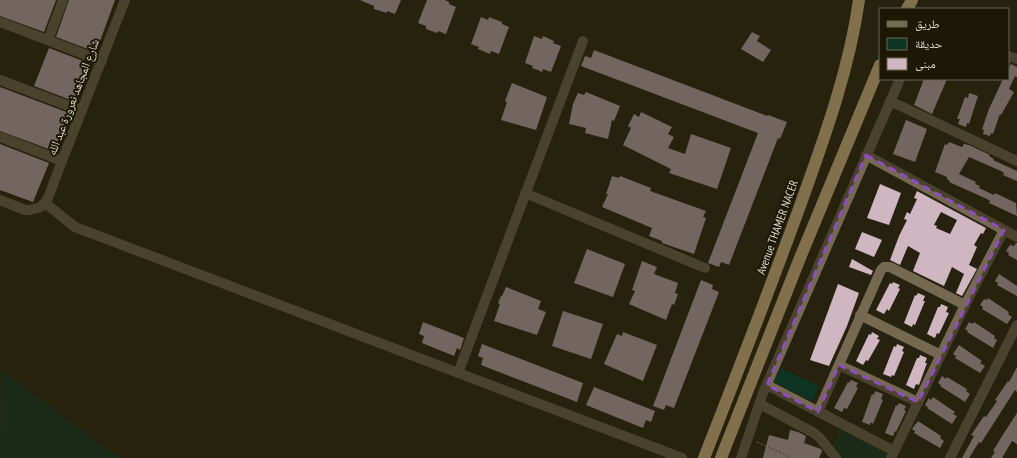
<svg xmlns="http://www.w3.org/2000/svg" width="1017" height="458" viewBox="0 0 1017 458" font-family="'PT Sans Narrow','Noto Naskh Arabic',sans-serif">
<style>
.green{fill:#0e3523}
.building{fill:#d0b6c0;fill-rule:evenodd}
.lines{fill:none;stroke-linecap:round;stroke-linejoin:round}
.path{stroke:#868374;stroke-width:1.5;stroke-dasharray:2 2;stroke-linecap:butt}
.minor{stroke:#766952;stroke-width:10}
.highway{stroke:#f0ce94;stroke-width:12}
.marked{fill:none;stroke:#8e4ec1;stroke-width:3;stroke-dasharray:8 5;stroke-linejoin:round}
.labels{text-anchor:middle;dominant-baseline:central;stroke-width:4;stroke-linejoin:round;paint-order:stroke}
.street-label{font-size:12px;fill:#d9d7cb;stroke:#1d1806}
</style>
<rect width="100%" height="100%" fill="#26220f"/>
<g class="green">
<polygon points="781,368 819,386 812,401 774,382"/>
<polygon points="1,370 120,458 0,458"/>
<polygon points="841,424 891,452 888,458 838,458 832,451"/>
</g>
<g class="building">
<polygon points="0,0 56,0 44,32 0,16"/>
<polygon points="69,0 115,0 96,52 56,37"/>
<polygon points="360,0 401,0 395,14 387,11 387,13 374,9 374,6"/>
<polygon points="427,0 445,0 449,2 449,4 456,7 446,34 438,31 437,33 426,29 426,26 418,23"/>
<polygon points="481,17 488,20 489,17 502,22 502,24 509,27 499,54 491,51 490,54 478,49 479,47 471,44"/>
<polygon points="752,32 760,36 757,41 771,50 763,62 741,49"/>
<polygon points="534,36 542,39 543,36 554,41 553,43 561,46 551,72 543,69 542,72 538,70 532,68 533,66 525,63"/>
<polygon points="49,48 91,64 76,102 34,86"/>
<polygon points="594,50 767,116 768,115 787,122 780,139 778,138 729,265 721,262 719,267 708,263 758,133 581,66 585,56 591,58"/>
<polygon points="1011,64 1017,67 1017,77 1015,76 1009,89 1014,92 1001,115 1000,114 993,134 991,133 990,136 983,134 984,130 982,129 989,109 1003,79 1008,79 1008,70"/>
<polygon points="924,79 947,79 932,114 914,105"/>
<polygon points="512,83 547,97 536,130 501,120 507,102 505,101"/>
<polygon points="0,87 69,113 54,151 0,131"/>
<polygon points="586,92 620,106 614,121 612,120 608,139 585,133 586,128 569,124 573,104 578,93 584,95"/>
<polygon points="969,93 978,96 969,124 967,123 966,127 958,124 960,119 957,119 965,97 968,98"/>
<polygon points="641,112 672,127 668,134 674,137 668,148 685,154 691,134 731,148 717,189 669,173 671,169 623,145 631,128 628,126 634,114 639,117"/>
<polygon points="906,120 927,129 915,162 893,154"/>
<polygon points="949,142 962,147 964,144 969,145 990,155 989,156 994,159 993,160 1017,171 1017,181 1003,175 1004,173 1001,171 969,157 959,174 976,182 975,184 980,186 979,188 994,195 995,193 1016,203 1017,216 989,203 990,201 987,199 949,182 950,181 947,179 947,177 935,172 945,144 947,145"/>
<polygon points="0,144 49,163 33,202 0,190"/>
<polygon points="612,176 619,178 620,176 651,188 650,191 706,211 703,217 706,218 694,254 662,243 662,241 649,236 652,228 602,207 608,194 606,194"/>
<polygon points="880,184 901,193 889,225 867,218"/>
<path d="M917,191L986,228L983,234L981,233L974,245L977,247L969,265L977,269L962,296L956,293L964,274L952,267L944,286L913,271L920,253L908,246L900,265L890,260L899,236L907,220L904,219L907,212L910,214L917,199L914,198ZM941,212L957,220L950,234L936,228L937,226L934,225Z"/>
<polygon points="862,232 882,240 874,257 855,249"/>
<polygon points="1016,243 1017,243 1017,260 1008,255 1009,253 1006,251 1010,245 1014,246"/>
<polygon points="587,249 625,264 613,297 574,283"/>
<polygon points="852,259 873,271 871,275 849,267"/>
<polygon points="642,261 657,267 654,274 678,283 675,293 678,294 674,305 672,304 666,320 629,304 635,291 632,290"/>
<polygon points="999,274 1017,286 1017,296 997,285 998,283 995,281"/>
<polygon points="701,280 713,285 712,289 719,292 674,408 666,405 664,410 653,406"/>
<polygon points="893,282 900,285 898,288 900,289 889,311 887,309 884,314 876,310 890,283 892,284"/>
<polygon points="838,284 859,293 847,326 829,366 810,360"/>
<polygon points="506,287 541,301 538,309 546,312 537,335 494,321 500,304 498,303 501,296 502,296"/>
<polygon points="918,293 925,296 923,301 925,301 915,325 913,324 912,327 904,323 915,295 916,296"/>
<polygon points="988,298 1009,312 1008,314 1012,317 1007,324 982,309 983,307 980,305 984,299 987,300"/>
<polygon points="941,304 948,307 946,312 949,313 939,334 937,333 935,338 927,334 938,307 940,307"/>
<polygon points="563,311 603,324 591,359 552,346"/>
<polygon points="423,322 464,338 460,350 457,348 454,356 422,343 424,336 419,334"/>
<polygon points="969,322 972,324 974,322 995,336 994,338 997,340 993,348 967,332 968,331 965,329"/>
<polygon points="623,332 657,345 643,381 604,364 617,334 622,336"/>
<polygon points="872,332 879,336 877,339 880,340 868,361 866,360 863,365 856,361 869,334 871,335"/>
<polygon points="482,344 583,383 577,402 481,365 483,358 478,356"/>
<polygon points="897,344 904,347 902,351 904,352 894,376 892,375 891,377 883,374 894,346 896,347"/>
<polygon points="959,345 982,361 980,363 985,366 980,373 955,358 956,356 953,354"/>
<polygon points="920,355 927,358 925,363 927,363 919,385 916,384 914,389 906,385 917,358 919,358"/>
<polygon points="1017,367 1017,392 1015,390 981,443 979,442 969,458 962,458 974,436 971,435 984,416 986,417 997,401 995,400 1008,381 1009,382"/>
<polygon points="942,376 946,379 947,377 967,389 966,391 970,394 965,402 940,386 941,385 938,383"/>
<polygon points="851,380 858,383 856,387 858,388 847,409 844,408 842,412 834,408 848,382 849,383"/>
<polygon points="594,387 655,411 651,422 646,420 643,428 586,405"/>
<polygon points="875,391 883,394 881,399 883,400 873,424 871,422 870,425 862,422 872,394 874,395"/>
<polygon points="933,397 955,412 953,414 957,416 952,424 927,408 928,407 925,405 929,398 931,400"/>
<polygon points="899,403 906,406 904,410 906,411 896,432 895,431 893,436 885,433 896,405 897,406"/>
<polygon points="1017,413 1017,444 1012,441 1002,458 991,458 995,452 993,451 1004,433"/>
<polygon points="918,421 941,436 940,438 944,441 940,448 914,433 915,431 912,429"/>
<polygon points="790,430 798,432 806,436 804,443 821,449 822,451 819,458 763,458 769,435 788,440"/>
</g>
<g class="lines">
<polyline class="path" points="757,442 790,457"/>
<g class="minor">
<polyline points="0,22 102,61"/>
<polyline points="48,40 63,0"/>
<polyline points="1008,56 1017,59"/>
<polyline points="0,80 82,111"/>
<polyline points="890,101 1017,161"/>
<polyline points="0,137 62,161"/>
<polyline points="866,155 1017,237"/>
<polyline points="525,193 705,268"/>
<polyline points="0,200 25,210 30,210 41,207 48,198 62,161 125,0"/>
<polyline points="45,203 75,227 682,458"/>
<polyline points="860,315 941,355"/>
<polyline points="839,365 918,402"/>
<polyline points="458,373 583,41"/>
<polyline points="767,385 894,451"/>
<polyline points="760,404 814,433 820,438 836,458"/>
<polyline points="818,412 881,270 884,267 890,267 965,305"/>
<polyline points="741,458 763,393 900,79"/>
<polyline points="891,458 965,305 1004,230"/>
<polyline points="950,458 1017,325"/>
</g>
<g class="highway">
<polyline points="907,9 912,0"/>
<path d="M704,458C737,374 769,291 800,206C824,139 849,71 859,0"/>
<polyline points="721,458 800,258 880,65"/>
</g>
</g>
<path d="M0 0H1017V458H0ZM866,155L1004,230L918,402L839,365L818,412L767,385Z" fill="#26220f" fill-opacity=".55" fill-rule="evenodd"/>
<path class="marked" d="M866,155L1004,230L918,402L839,365L818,412L767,385Z"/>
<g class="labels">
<g class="street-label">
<text transform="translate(73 97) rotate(-69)">شارع المجاهد نعرورة عبد الله</text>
<text transform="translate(777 227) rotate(-70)">Avenue THAMER NACER</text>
</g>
</g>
<rect x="879" y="8" width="130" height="72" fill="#1d1806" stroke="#686455"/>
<rect x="887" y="21" width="20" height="6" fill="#766952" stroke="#686455"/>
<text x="915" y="28" font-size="12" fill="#d9d7cb">طريق</text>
<rect x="887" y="38" width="20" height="12" fill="#0e3523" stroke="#686455"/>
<text x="915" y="48" font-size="12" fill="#d9d7cb">حديقة</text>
<rect x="887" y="58" width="20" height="12" fill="#d0b6c0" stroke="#686455"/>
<text x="915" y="68" font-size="12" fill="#d9d7cb">مبنى</text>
</svg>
